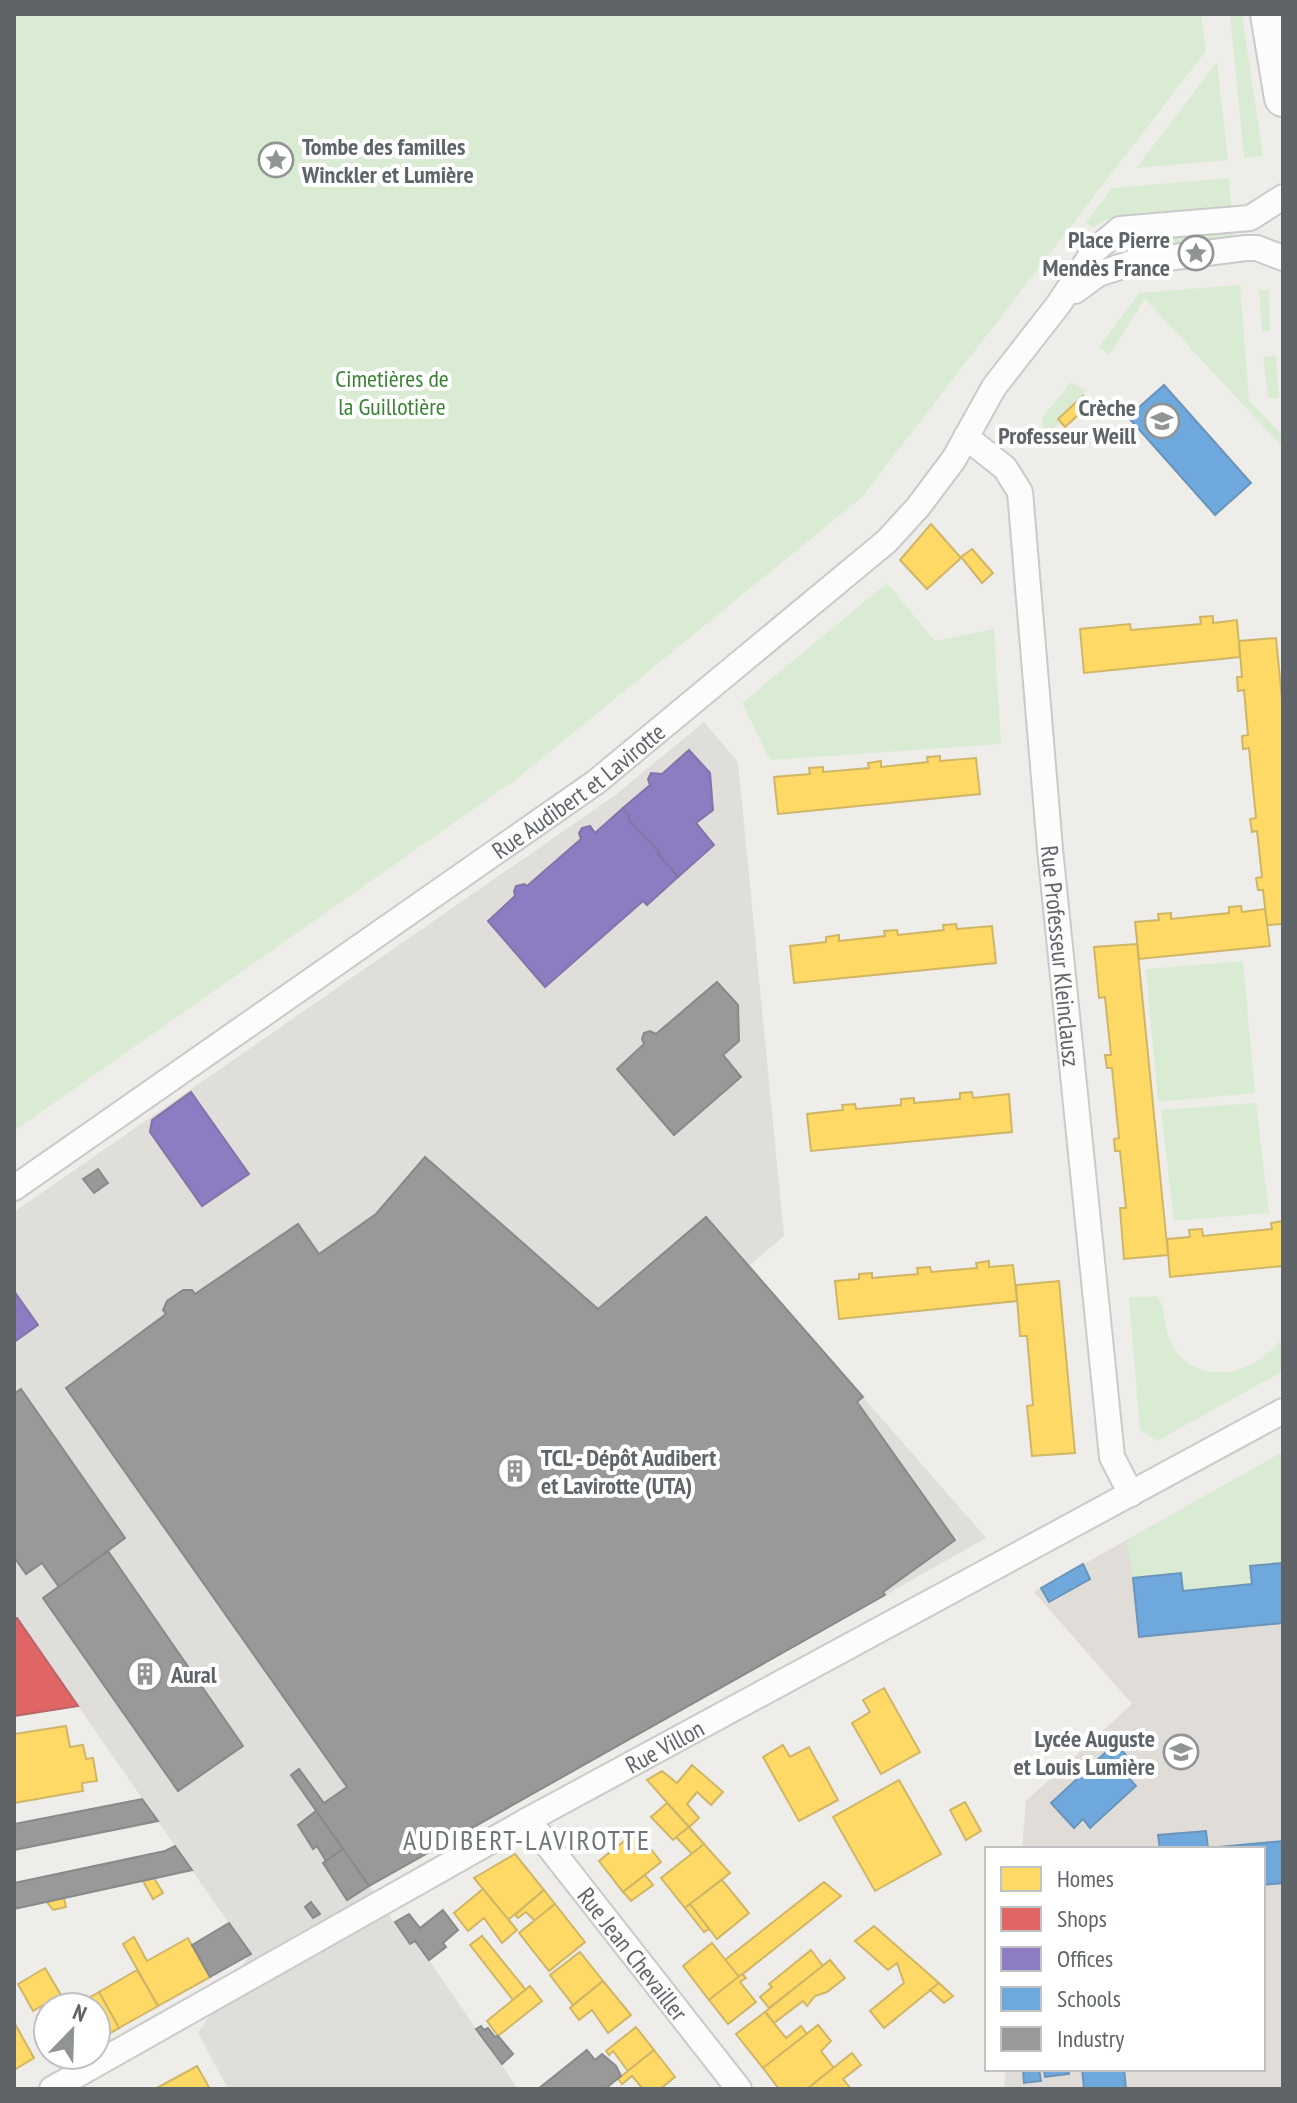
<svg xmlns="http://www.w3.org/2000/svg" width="1297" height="2103" viewBox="0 0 1297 2103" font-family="'PT Sans Narrow',sans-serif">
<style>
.industrial{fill:#e0deda}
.education{fill:#e0ddd9}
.green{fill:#daebd4}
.homes{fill:#ffd966;stroke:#cfb667;stroke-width:2}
.shops{fill:#e06666;stroke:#b96567;stroke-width:2}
.offices{fill:#8e7cc3;stroke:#8075a8;stroke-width:2}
.schools{fill:#6fa8dc;stroke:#6a94b9;stroke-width:2}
.industry{fill:#999;stroke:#87898a;stroke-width:2}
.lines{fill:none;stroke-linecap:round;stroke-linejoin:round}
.street-casing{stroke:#cacaca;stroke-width:28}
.secondary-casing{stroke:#cacaca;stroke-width:40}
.street{stroke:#fdfcfc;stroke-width:24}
.secondary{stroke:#fdfcfc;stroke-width:36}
.labels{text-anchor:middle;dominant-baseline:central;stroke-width:8;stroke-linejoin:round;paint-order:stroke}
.poi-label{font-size:24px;font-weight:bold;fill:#5e6468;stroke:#fff;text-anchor:start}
.park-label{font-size:24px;fill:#378331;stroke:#fff}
.street-label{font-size:24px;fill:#5e6468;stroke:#fff}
.quarter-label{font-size:28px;letter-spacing:2px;fill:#6f767a;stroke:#fff}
</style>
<rect width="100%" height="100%" fill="#efede9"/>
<polygon class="industrial" points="704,722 738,762 784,1236 749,1266 986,1538 370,1887 409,1944 415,1940 518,2089 228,2089 198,2033 250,1954 17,1618 14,1618 14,1212 614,796"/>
<polygon class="education" points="1283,1452 1283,2089 1004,2089 1006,2069 1263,2069 1263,1849 1022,1849 1026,1801 1132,1704 1034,1592"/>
<g class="green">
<polygon points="14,14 1201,14 1206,51 862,497 518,778 14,1131"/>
<polygon points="1230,14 1242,14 1263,156 1244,158"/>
<polygon points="1217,62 1228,160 1136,168"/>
<polygon points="1229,178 1231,205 1104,220 1093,228 1086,222 1112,188"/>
<polygon points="1233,230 1234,238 1158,246 1153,244 1158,237"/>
<polygon points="1240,285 1249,401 1282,435 1283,448 1145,299 1109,355 1099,347 1139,293"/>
<polygon points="1259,290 1269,290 1270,331 1262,331"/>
<polygon points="1276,356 1279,398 1268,398 1263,357"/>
<polygon points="1071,382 1085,391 1083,396 1061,422 1044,435 1042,418"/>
<polygon points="887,583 935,641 994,629 1001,744 770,760 742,703"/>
<polygon points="1243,961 1255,1093 1158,1102 1146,969"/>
<polygon points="1256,1103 1269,1213 1174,1221 1161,1110"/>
<path d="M1158,1296C1167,1311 1163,1328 1171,1343C1197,1391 1257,1374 1283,1337V1371L1157,1441L1140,1430L1129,1298Z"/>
<polygon points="1283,1452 1283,1571 1282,1563 1250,1566 1252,1584 1183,1591 1181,1573 1133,1578 1127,1540"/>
</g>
<g class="homes">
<polygon points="1083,396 1090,404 1065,427 1058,419"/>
<polygon points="931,524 961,558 927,589 900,560"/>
<polygon points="972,549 993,573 982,583 961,557"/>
<polygon points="1213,616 1213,623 1237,620 1240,657 1084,673 1080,629 1130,624 1131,630 1201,624 1200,617"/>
<polygon points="1276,638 1283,709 1283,924 1267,925 1263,890 1258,890 1256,878 1262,877 1257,831 1252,832 1250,819 1256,818 1249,748 1243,749 1242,736 1248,735 1244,690 1238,691 1237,677 1242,677 1239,641"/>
<polygon points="940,756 940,761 976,758 980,794 778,814 774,777 810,774 809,768 823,767 823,772 869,768 868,763 881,761 881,767 928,762 927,757"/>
<polygon points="1241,906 1242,912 1265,909 1270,946 1139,959 1135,922 1159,920 1158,914 1171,913 1171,919 1229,913 1229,907"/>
<polygon points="956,924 957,929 992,926 996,963 794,983 790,946 826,942 826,937 839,935 839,941 885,936 884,931 897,930 898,935 944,930 943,925"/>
<polygon points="1137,944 1168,1255 1124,1259 1120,1208 1126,1208 1120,1151 1115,1151 1114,1139 1119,1138 1112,1068 1107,1068 1105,1055 1111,1055 1105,997 1099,998 1094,947"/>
<polygon points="972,1092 973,1098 1009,1094 1012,1132 811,1151 807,1114 843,1110 842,1105 855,1104 856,1109 901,1105 901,1099 914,1098 914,1103 960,1099 960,1093"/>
<polygon points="1283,1221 1283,1266 1170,1277 1167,1239 1190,1237 1189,1230 1202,1229 1203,1236 1272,1229 1271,1223"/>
<polygon points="989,1261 989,1267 1013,1265 1017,1301 839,1319 835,1281 859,1279 859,1274 872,1273 872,1278 918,1274 917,1268 930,1267 931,1272 977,1268 976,1263"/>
<polygon points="1059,1281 1075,1453 1032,1456 1027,1406 1033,1405 1027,1336 1020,1336 1016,1285"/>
<polygon points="884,1688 920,1752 881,1774 852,1723 870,1712 863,1700"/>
<polygon points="66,1726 70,1747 83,1745 86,1759 93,1758 97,1781 82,1783 83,1791 14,1803 14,1734"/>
<polygon points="783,1745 790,1757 809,1747 838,1800 799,1821 763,1757"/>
<polygon points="692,1765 723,1792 711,1805 697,1792 687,1804 699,1818 689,1827 647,1780 662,1771 677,1783"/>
<polygon points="899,1780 941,1854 875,1891 833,1817"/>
<polygon points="965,1802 981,1831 966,1840 950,1810"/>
<polygon points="667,1803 689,1827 673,1840 651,1817"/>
<polygon points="689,1827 704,1844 692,1854 676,1837"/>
<polygon points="637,1831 661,1862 623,1892 599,1861"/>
<polygon points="704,1844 730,1873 685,1908 661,1878"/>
<polygon points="515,1854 544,1890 508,1920 474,1878"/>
<polygon points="645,1875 653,1885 631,1901 623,1892"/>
<polygon points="154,1878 163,1893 153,1899 143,1881"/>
<polygon points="722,1880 749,1913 717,1939 690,1904"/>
<polygon points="824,1882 841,1896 739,1977 725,1960"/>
<polygon points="483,1889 517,1930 502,1943 484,1918 468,1931 454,1913"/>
<polygon points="544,1890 555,1904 535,1921 526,1912 518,1918 515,1915"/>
<polygon points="64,1898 66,1907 53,1910 47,1902"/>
<polygon points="555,1904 585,1942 549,1971 519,1933"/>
<polygon points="690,1904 709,1929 704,1932 685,1908"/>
<polygon points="874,1926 939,1983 884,2028 870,2011 904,1983 897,1963 888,1970 855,1941"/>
<polygon points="482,1936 526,1990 513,2000 470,1945"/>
<polygon points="134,1937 147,1961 188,1938 210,1977 158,2006 123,1944"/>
<polygon points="712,1943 739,1977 709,2000 683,1966"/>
<polygon points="811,1950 823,1966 769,2008 760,1997 772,1987 769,1984"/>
<polygon points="580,1952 603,1981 573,2005 550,1975"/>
<polygon points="830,1960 845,1978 827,1992 815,1996 807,2006 803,2001 774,2023 765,2012"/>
<polygon points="45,1968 61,1995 33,2011 18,1984"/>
<polygon points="137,1970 158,2006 119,2028 99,1992"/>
<polygon points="742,1974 746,1978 740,1982 756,2002 728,2024 709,2000"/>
<polygon points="603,1981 631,2015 608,2033 592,2010 579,2020 570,2008"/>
<polygon points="939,1983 953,1996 944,2003 930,1990"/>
<polygon points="530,1986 542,2001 498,2036 487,2021"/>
<polygon points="99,1992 119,2028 96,2041 96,2007 73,2007"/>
<polygon points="765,2012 786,2038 801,2026 807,2034 763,2068 736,2034"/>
<polygon points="14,2022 34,2058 14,2070"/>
<polygon points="818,2025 831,2041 821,2051 834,2068 807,2089 779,2089 763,2068"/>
<polygon points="636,2027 654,2050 628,2071 613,2051 609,2055 606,2051"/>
<polygon points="654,2050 675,2077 660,2089 643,2089 632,2076 622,2084 618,2079"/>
<polygon points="852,2053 861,2065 843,2079 851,2089 807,2089"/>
<polygon points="197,2066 210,2089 155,2089"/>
</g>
<polygon class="shops" points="14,1618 17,1618 78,1706 14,1716"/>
<g class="offices">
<polygon points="689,750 710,773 713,810 696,823 714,845 678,877 658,854 660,853 628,819 629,817 623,808 650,785 648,779 651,773 662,774"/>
<polygon points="623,808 629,817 628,819 660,853 658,854 678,877 647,905 643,901 545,987 488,921 515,896 514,891 516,886 524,884 527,886 581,839 579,833 582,828 590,826 595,833"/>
<polygon points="191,1092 249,1174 202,1206 150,1132 152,1120"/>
<polygon points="14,1291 38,1325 14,1342"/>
</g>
<g class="schools">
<polygon points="1164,385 1251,483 1215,515 1128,417"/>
<polygon points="1282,1563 1283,1623 1139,1637 1133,1578 1181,1573 1183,1591 1252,1584 1250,1566"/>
<polygon points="1083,1564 1090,1579 1049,1602 1041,1588"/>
<polygon points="1115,1743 1135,1765 1125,1773 1106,1752"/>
<polygon points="1106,1752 1136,1786 1090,1828 1083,1819 1074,1828 1051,1803"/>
<polygon points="1206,1831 1208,1848 1283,1841 1283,1883 1263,1885 1263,1849 1160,1849 1158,1835"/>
<polygon points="1023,2069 1039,2069 1041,2081 1024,2083"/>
<polygon points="1044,2069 1068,2069 1069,2074 1045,2077"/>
<polygon points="1082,2069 1124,2069 1126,2089 1084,2089"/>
</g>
<g class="industry">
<polygon points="717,982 738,1005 739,1041 723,1055 741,1077 674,1135 617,1069 644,1044 642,1039 644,1033 650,1031 656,1034"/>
<polygon points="425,1157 598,1309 706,1217 863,1397 857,1402 955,1540 883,1592 885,1595 369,1886 291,1775 299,1769 324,1803 347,1787 66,1388 166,1314 163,1310 167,1301 183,1290 192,1290 195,1294 298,1224 319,1254 376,1214"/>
<polygon points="98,1169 108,1183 94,1193 83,1179"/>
<polygon points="21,1389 125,1538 59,1587 42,1563 26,1574 14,1557 14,1394"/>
<polygon points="108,1551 243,1746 178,1791 43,1598"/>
<polygon points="142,1799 158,1821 14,1850 14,1824"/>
<polygon points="316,1811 343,1849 326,1861 317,1846 313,1849 298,1825"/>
<polygon points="175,1846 192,1870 14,1909 14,1883 165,1851"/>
<polygon points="343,1849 369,1886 347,1900 323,1863"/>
<polygon points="311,1902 320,1914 313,1918 305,1907"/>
<polygon points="443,1910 458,1930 443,1943 446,1947 429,1960 415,1941 410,1944 395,1922 409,1914 420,1928"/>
<polygon points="229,1923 251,1954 210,1977 192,1945"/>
<polygon points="481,2026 484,2030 488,2028 495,2037 498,2036 513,2054 502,2064 476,2029"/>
<polygon points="587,2050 595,2060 602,2054 616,2066 621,2076 605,2089 538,2089"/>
</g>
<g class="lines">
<g class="street-casing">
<g id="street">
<polyline points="1075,291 1098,274 1135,262 1246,248 1257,248 1283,258"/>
<path id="s1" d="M966,437L1005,468L1020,492L1050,849L1112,1457L1131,1494"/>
<path id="s2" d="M14,1188L596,782L887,541L918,507L954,459L994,387L1058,305L1094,251L1120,229L1250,218L1283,197"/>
<path id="s3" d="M528,1820L739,2089"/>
<path id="s4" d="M52,2089L528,1820L1283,1411"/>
</g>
</g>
<g class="secondary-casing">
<polyline id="secondary" points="1269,14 1283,98"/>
</g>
<use href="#street" class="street"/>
<use href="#secondary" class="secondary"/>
</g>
<defs>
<g id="sight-ring" transform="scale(1.8)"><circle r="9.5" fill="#fff" stroke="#919495" stroke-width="1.5"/><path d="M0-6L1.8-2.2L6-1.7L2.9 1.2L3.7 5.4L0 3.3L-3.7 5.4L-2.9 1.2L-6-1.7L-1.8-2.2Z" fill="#919495"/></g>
<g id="school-ring" transform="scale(1.8)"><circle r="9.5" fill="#fff" stroke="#919495" stroke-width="1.5"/><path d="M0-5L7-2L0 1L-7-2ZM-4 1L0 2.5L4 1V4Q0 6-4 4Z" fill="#919495"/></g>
<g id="building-ring" transform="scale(1.8)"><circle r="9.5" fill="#fff" stroke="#919495" stroke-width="1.5"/><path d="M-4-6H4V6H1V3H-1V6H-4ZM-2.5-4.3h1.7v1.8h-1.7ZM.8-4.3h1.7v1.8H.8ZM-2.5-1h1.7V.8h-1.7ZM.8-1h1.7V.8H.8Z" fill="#919495"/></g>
</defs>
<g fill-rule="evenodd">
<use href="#sight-ring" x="276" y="160"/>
<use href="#sight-ring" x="1196" y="253"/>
<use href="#school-ring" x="1162" y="421"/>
<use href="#building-ring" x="515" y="1471"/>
<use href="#building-ring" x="145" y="1674"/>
<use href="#school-ring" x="1181" y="1752"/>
</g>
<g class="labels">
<g class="poi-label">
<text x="302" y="146">Tombe des familles<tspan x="302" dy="28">Winckler et Lumière</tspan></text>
<text x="1170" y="239" text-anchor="end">Place Pierre<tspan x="1170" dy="28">Mendès France</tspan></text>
<text x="1136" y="407" text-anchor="end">Crèche<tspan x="1136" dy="28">Professeur Weill</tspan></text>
<text x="541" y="1457">TCL - Dépôt Audibert<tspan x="541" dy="28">et Lavirotte (UTA)</tspan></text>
<text x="171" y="1674">Aural</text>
<text x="1155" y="1738" text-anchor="end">Lycée Auguste<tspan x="1155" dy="28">et Louis Lumière</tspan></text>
</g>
<g class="park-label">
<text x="392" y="378">Cimetières de<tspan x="392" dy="28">la Guillotière</tspan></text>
</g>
<g class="street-label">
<text stroke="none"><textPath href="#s2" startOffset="690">Rue Audibert et Lavirotte</textPath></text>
<text stroke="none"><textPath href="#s1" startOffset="544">Rue Professeur Kleinclausz</textPath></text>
<text stroke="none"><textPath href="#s4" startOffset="702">Rue Villon</textPath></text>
<text stroke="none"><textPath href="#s3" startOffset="170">Rue Jean Chevailler</textPath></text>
</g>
<g class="quarter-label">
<text x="527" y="1839">AUDIBERT-LAVIROTTE</text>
</g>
</g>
<rect width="1297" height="2103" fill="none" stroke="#5e6468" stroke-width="32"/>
<rect x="985" y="1847" width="280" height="224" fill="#ffffff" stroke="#bfc1c3" stroke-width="2"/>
<rect x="1001" y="1867" width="40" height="24" fill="#ffd966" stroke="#bfc1c3" stroke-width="2"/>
<text x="1057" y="1887" font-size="24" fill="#5e6468">Homes</text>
<rect x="1001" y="1907" width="40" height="24" fill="#e06666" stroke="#bfc1c3" stroke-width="2"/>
<text x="1057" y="1927" font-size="24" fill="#5e6468">Shops</text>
<rect x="1001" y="1947" width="40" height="24" fill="#8e7cc3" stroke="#bfc1c3" stroke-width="2"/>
<text x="1057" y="1967" font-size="24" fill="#5e6468">Offices</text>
<rect x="1001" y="1987" width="40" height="24" fill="#6fa8dc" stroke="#bfc1c3" stroke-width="2"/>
<text x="1057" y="2007" font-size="24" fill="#5e6468">Schools</text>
<rect x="1001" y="2027" width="40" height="24" fill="#999999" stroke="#bfc1c3" stroke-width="2"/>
<text x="1057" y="2047" font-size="24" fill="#5e6468">Industry</text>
<g transform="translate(72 2031) rotate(23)"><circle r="38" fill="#ffffff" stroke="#bfc1c3" stroke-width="2"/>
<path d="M0-6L14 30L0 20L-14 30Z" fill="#919495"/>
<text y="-12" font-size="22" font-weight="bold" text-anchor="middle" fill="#5e6468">N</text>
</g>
</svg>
